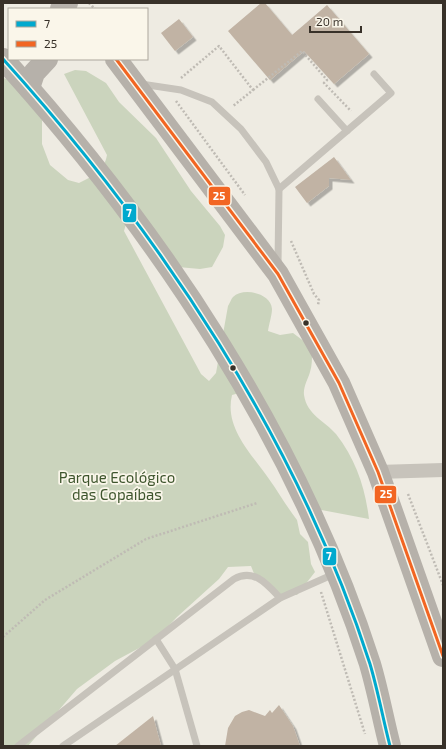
<svg xmlns="http://www.w3.org/2000/svg" width="446" height="749" viewBox="0 0 446 749" font-family="'Exo 2',sans-serif">
<style>
.green{fill:#cbd4bd}
.building{fill:#c1b3a4;filter:url(#shadow)}
.lines{fill:none;stroke-linecap:round;stroke-linejoin:round}
.path{stroke:#bfbbb4;stroke-width:2.5;stroke-dasharray:2 2;stroke-linecap:butt}
.service{stroke:#c7c3bb;stroke-width:7}
.minor{stroke:#c7c3bb;stroke-width:14}
.primary{stroke:#b6b1aa;stroke-width:22}
.bus-1-casing{stroke:#faf6ea;stroke-width:6}
.bus-2-casing{stroke:#faf6ea;stroke-width:6}
.bus-1{stroke:#00a9ce;stroke-width:3}
.bus-2{stroke:#f26522;stroke-width:3}
.bus-dot{fill:#383129;stroke:#faf6ea;stroke-width:1.5}
.labels{text-anchor:middle;dominant-baseline:central;stroke-width:3.5;stroke-linejoin:round;paint-order:stroke}
.park-label{font-size:15px;fill:#3e552d;stroke:#faf6ea}
.line-badge{stroke:#faf6ea;stroke-width:1.5}
.badge-label{font-size:11px;text-anchor:middle;font-weight:bold;fill:#fff}
</style>
<defs>
<filter id="shadow"><feDropShadow dx="3.5" dy="3.5" stdDeviation="0" flood-color="#0004"/></filter>
</defs>
<rect width="100%" height="100%" fill="#eeebe2"/>
<path class="green" d="M75,70L86,71L106,83L119,102L156,138L191,191L220,226L225,235L223,247L212,267L200,269L178,267L128,217L124,231L201,374L209,381L216,373L228,306C230,303 231,299 233,297C243,287 271,293 272,309C272,315 269,324 268,331L280,335L293,333L305,342L312,353C312,359 312,366 310,372C308,379 303,387 304,395C307,415 325,421 336,434C356,460 365,487 369,519L311,508L243,392L232,395C224,428 252,454 269,479C279,493 287,507 297,520L300,534L308,542L311,564L315,572L297,595L291,593L280,598L255,576L251,566L228,567L219,579L177,617L156,639L115,661L77,689L28,746H3V78L21,83L42,120V144L50,165L68,180L79,183C93,176 104,172 107,155L64,74Z"/>
<g class="building">
<polygon points="261,3 265,3 292,35 327,5 369,54 334,84 304,51 270,80 228,31"/>
<polygon points="179,19 193,37 175,51 161,33"/>
<polygon points="334,157 351,180 329,178 329,186 307,203 295,187"/>
<polygon points="279,705 293,726 300,746 225,746 228,728 235,716 242,712 249,710 265,716 270,710 272,713"/>
<polygon points="153,716 161,746 115,746"/>
</g>
<g class="lines">
<g class="path">
<polyline points="89,3 95,9"/>
<polyline points="181,78 219,46 253,90 233,106"/>
<polyline points="253,90 302,51 327,80 324,83 351,111"/>
<polyline points="176,101 245,195"/>
<polyline points="291,241 314,294 319,300 318,305"/>
<polyline points="408,494 443,585"/>
<polyline points="321,592 365,734"/>
<polyline points="3,637 45,600 146,539 257,503"/>
</g>
<g class="service">
<polyline points="141,84 181,90 212,102 241,129 266,162 279,189 278,264"/>
<polyline points="318,99 347,131"/>
<polyline points="279,189 391,93 374,74"/>
<polyline points="156,639 175,669 197,746"/>
<path d="M18,746L234,579C254,568 267,584 280,598"/>
<polyline points="63,746 280,598 334,574"/>
</g>
<polyline class="minor" points="378,472 443,470"/>
<g class="primary">
<polyline points="61,9 67,3"/>
<path d="M3,59C160,233 298,440 370,664C378,691 383,719 390,746"/>
<polyline points="116,59 278,274 339,383 378,472 443,656"/>
<polyline points="29,88 34,73 47,59"/>
</g>
<g class="bus-1-casing">
<path id="bus-1" d="M3,59C160,233 298,440 370,664C378,691 383,719 390,746"/>
</g>
<g class="bus-2-casing">
<polyline id="bus-2" points="116,59 278,274 339,383 378,472 443,656"/>
</g>
<use href="#bus-1" class="bus-1"/>
<use href="#bus-2" class="bus-2"/>
</g>
<g class="bus-dot">
<circle cx="306" cy="323" r="3.5"/>
<circle cx="233" cy="368" r="3.5"/>
</g>
<g class="labels">
<g class="park-label">
<text x="117" y="477">Parque Ecológico<tspan x="117" dy="17">das Copaíbas</tspan></text>
</g>
</g>
<g class="line-badge">
<rect x="208" y="186" width="23" height="20" rx="4" fill="#f26522"/>
<rect x="122" y="203" width="15" height="20" rx="4" fill="#00a9ce"/>
<rect x="374" y="485" width="23" height="19" rx="4" fill="#f26522"/>
<rect x="322" y="547" width="15" height="19" rx="4" fill="#00a9ce"/>
</g>
<g class="badge-label">
<text x="219" y="200">25</text>
<text x="129" y="217">7</text>
<text x="386" y="498">25</text>
<text x="329" y="560">7</text>
</g>
<rect width="446" height="749" fill="none" stroke="#383129" stroke-width="8"/>
<rect x="8" y="8" width="140" height="52" fill="#faf6ea" stroke="#aca79d"/>
<rect x="16" y="21" width="20" height="6" fill="#00a9ce" stroke="#aca79d"/>
<text x="44" y="28" font-size="12" fill="#383129">7</text>
<rect x="16" y="41" width="20" height="6" fill="#f26522" stroke="#aca79d"/>
<text x="44" y="48" font-size="12" fill="#383129">25</text>
<path d="M310 26v6h51v-6" fill="none" stroke="#383129" stroke-width="2"/>
<text x="316" y="26" font-size="12" fill="#383129" stroke="#faf6ea" stroke-width="3" paint-order="stroke">20 m</text>
</svg>
